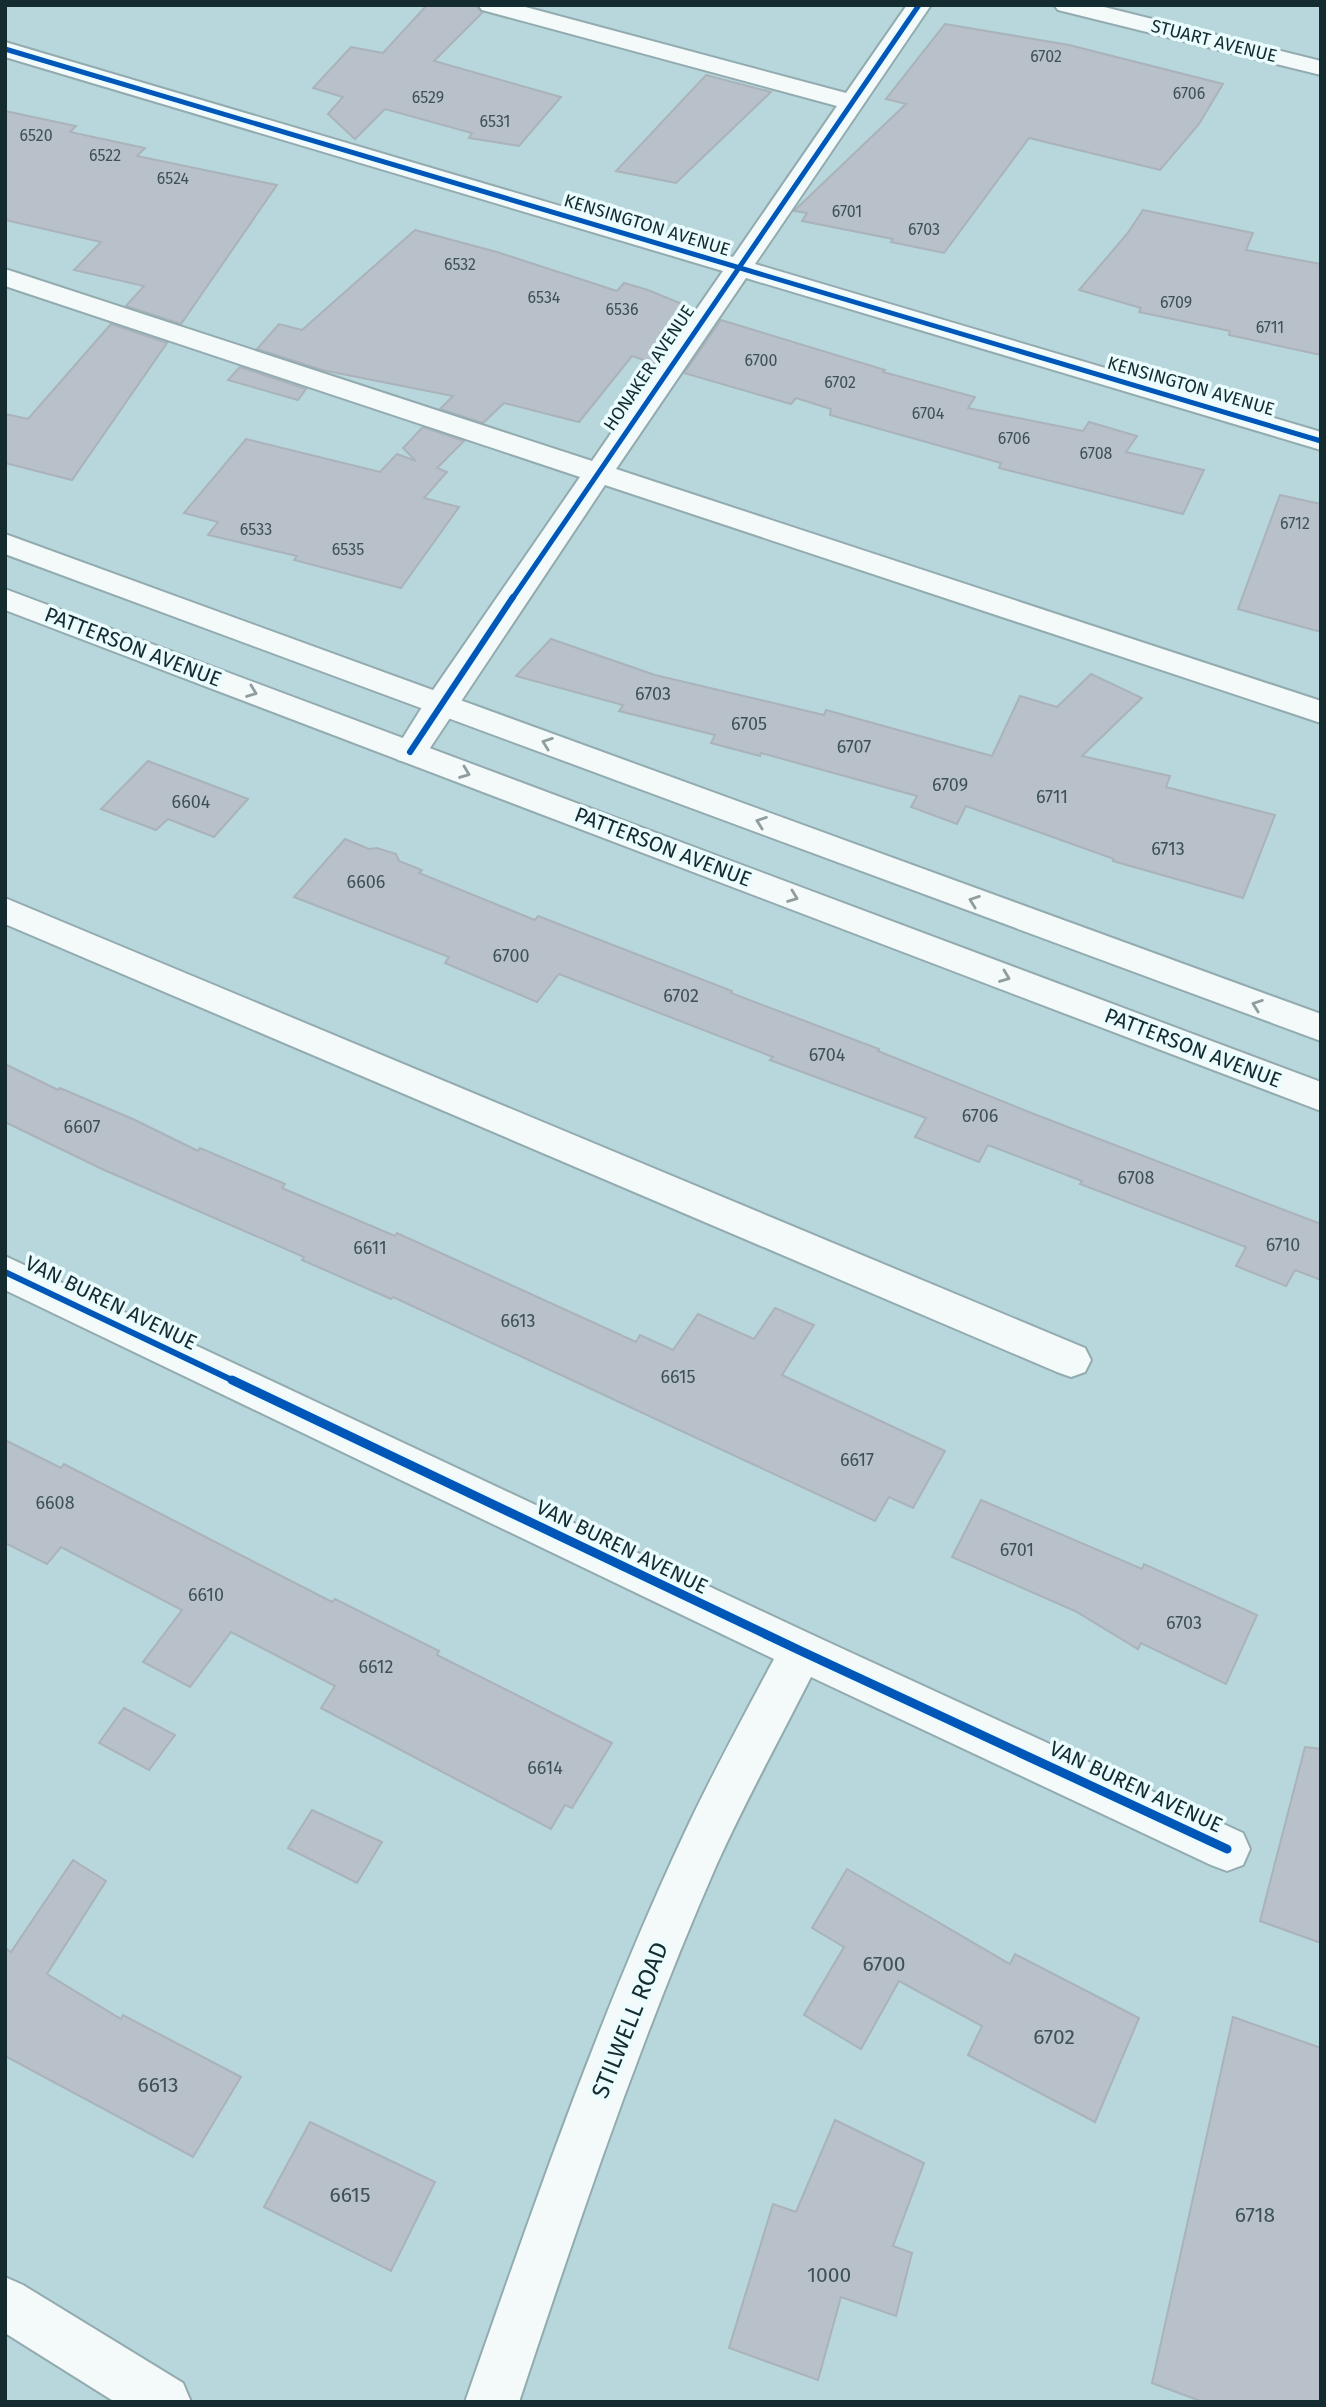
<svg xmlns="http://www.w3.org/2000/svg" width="1326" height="2407" viewBox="0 0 1326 2407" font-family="'Fira Sans',sans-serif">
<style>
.building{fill:#b8c0c9;stroke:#aab2ba;stroke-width:2}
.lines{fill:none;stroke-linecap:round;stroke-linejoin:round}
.minor-casing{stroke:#92abaf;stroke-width:4}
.major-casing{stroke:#92abaf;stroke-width:4}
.minor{fill:#f4f9fa;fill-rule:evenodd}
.major{fill:#f4f9fa;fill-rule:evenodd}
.cycleway-far2-casing{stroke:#eafcfe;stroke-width:9}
.cycleway-far1-casing{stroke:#eafcfe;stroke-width:10}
.cycleway-casing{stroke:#eafcfe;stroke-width:13}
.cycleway-far2{stroke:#0057b8;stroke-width:5}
.cycleway-far1{stroke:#0057b8;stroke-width:6}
.cycleway{stroke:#0057b8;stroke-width:9}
.oneway{stroke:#8f9d9f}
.labels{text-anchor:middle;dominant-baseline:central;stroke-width:7;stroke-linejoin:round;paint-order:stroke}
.far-number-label{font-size:16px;fill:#3d5156}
.far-street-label{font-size:18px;fill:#142c2f;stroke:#eafcfe}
.number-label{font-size:18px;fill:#3d5156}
.street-label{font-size:21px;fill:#142c2f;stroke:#eafcfe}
.near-number-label{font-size:21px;fill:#3d5156}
.near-street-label{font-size:24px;fill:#142c2f;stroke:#eafcfe}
</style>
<rect width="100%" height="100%" fill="#b7d7dc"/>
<g class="building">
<polygon points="427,5 476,5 482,13 434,61 561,97 519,146 469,138 472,133 385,109 355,139 328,114 343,97 313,88 351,47 383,53"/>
<polygon points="945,24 1069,45 1223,84 1199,124 1160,170 1029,138 944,253 891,242 893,239 802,221 807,213 794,211 796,209 906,104 886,99"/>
<polygon points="706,75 771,92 676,183 616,171"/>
<polygon points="5,111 76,126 70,132 145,148 137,156 277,185 181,324 126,306 144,286 74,270 101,242 5,220"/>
<polygon points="1143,210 1253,233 1246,250 1321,264 1321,355 1229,335 1230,331 1139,312 1141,308 1079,290 1127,234"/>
<polygon points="415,230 497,252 617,291 624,283 648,290 694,309 656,364 632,356 579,422 504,403 483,423 440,409 453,396 322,370 257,349 279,324 302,330"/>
<polygon points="721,320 885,370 883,372 975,397 968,408 1083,431 1089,422 1137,436 1126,452 1204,470 1183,514 999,468 1001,463 830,415 831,409 796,398 791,404 684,373"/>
<polygon points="111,324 167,343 72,480 5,463 5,414 28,419"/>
<polygon points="240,367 306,389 298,400 228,380"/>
<polygon points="423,427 464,441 437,468 447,472 424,498 459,507 401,588 294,560 297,556 208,535 218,522 184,513 246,439 380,472 397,454 416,461 403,448"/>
<polygon points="1280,495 1321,504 1321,632 1238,609"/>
<polygon points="551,639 655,675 824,715 826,710 992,756 1020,696 1057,707 1091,674 1142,698 1082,756 1170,776 1166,787 1275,815 1243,898 1113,861 1114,859 966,806 957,824 911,807 917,796 761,753 760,756 711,743 715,735 619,711 623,705 516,676"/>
<polygon points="148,761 169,769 248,799 214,837 168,819 156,830 101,809"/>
<polygon points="345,839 369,849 377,848 396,854 399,861 422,870 419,873 535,920 538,916 732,991 731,993 879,1049 878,1051 1034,1114 1321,1224 1321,1280 1295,1270 1286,1286 1236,1266 1246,1247 1080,1184 1082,1181 988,1145 979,1162 915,1137 926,1118 770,1060 773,1057 559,974 537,1002 445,963 449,957 294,897"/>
<polygon points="5,1064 58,1090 60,1088 135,1120 198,1151 200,1148 285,1184 282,1188 395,1236 397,1233 636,1342 640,1335 673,1350 698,1314 754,1339 775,1308 814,1325 782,1375 945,1451 913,1508 889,1497 875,1521 393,1297 391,1299 302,1260 304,1257 102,1169 5,1122"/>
<polygon points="5,1440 61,1468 64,1464 332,1602 335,1599 439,1651 437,1655 612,1743 572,1808 565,1805 551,1829 321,1708 335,1686 231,1632 190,1687 143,1662 182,1610 61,1547 47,1564 5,1543"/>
<polygon points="981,1500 1142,1569 1144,1564 1257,1615 1226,1684 1141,1643 1138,1649 1075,1611 952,1557"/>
<polygon points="124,1708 175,1735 149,1770 99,1743"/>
<polygon points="1305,1747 1321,1749 1321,1943 1260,1921"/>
<polygon points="312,1810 382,1842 357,1883 288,1848"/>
<polygon points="73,1860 106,1881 47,1974 121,2019 123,2015 241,2077 193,2157 5,2056 5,1948 11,1952"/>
<polygon points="847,1869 1010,1964 1015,1954 1139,2018 1095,2122 968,2055 982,2026 899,1981 861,2049 804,2015 844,1947 812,1928"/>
<polygon points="1233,2017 1321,2048 1321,2402 1203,2402 1152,2383"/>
<polygon points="835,2120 924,2163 893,2246 912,2253 896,2316 841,2297 818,2380 729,2348 773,2204 796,2212"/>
<polygon points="310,2122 435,2182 391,2271 264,2207"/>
</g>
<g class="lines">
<g class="minor-casing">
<g id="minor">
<polygon points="478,5 518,5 846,93 907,5 931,5 755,264 1321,432 1321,450 746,278 616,469 1321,701 1321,723 605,485 422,760 410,763 398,760 394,752 429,696 580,477 5,286 5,269 592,461 723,271 5,57 5,42 733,257 837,106 482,10"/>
<polygon points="1054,5 1096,5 1321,61 1321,75 1058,10"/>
<polygon points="5,898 1085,1348 1091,1360 1085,1372 1071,1377 1057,1372 5,924"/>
<path d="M5,1256L817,1637L1243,1833L1250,1849L1243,1865L1227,1871L1211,1865L811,1677C779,1740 745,1802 716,1866C640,2040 579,2221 519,2402H465C532,2210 598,2018 684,1834C712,1774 743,1717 774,1659L5,1290Z"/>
<polygon points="5,2277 23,2285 183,2383 191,2402 115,2402 5,2333"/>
</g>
</g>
<g class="major-casing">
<g id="major">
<polygon points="5,534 1321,1014 1321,1041 5,554"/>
<polygon points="5,589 1321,1082 1321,1111 5,610"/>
</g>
</g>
<use href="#minor" class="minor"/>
<use href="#major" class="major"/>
<g class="cycleway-far2-casing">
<g id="cycleway-far2">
<polyline points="5,49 1321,441"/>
<polyline points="512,599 919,5"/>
</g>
</g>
<g class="cycleway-far1-casing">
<g id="cycleway-far1">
<polyline points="410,752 513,597"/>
<polyline points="5,1272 236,1382"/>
</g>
</g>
<g class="cycleway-casing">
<polyline id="cycleway" points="232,1380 801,1651 1227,1849"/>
</g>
<use href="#cycleway-far2" class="cycleway-far2"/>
<use href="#cycleway-far1" class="cycleway-far1"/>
<use href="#cycleway" class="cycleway"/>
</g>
<defs><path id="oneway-chevron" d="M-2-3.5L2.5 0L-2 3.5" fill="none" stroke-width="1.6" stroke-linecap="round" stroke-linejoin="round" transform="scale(1.75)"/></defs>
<g class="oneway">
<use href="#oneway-chevron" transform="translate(252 692) rotate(21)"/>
<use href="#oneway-chevron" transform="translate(547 743) rotate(-160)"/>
<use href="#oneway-chevron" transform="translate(465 773) rotate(21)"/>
<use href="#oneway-chevron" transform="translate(761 822) rotate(-160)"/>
<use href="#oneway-chevron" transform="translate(793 897) rotate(21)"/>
<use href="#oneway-chevron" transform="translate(974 901) rotate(-160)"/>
<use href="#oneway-chevron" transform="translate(1005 977) rotate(21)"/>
<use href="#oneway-chevron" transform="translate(1257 1005) rotate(-160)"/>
</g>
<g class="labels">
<g class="far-number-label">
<text x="1046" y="56">6702</text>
<text x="1189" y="93">6706</text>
<text x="428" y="97">6529</text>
<text x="495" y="121">6531</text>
<text x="36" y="135">6520</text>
<text x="105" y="155">6522</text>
<text x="173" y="178">6524</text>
<text x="847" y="211">6701</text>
<text x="924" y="229">6703</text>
<text x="460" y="264">6532</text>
<text x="544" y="297">6534</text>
<text x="1176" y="302">6709</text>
<text x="622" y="309">6536</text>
<text x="1270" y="327">6711</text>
<text x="761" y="360">6700</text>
<text x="840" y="382">6702</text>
<text x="928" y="413">6704</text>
<text x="1014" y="438">6706</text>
<text x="1096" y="453">6708</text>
<text x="1295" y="523">6712</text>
<text x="256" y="529">6533</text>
<text x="348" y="549">6535</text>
</g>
<g class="far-street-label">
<text transform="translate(1214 41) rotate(14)">STUART AVENUE</text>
<text transform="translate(647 225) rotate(17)">KENSINGTON AVENUE</text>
<text transform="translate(649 368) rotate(-56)">HONAKER AVENUE</text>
<text transform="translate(1191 386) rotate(16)">KENSINGTON AVENUE</text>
</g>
<g class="number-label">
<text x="653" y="694">6703</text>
<text x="749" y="724">6705</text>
<text x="854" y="747">6707</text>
<text x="950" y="785">6709</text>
<text x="1052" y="797">6711</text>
<text x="191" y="802">6604</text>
<text x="1168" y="849">6713</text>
<text x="366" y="882">6606</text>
<text x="511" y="956">6700</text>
<text x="681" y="996">6702</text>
<text x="827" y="1055">6704</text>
<text x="980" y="1116">6706</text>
<text x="82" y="1127">6607</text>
<text x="1136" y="1178">6708</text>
<text x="1283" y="1245">6710</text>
<text x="370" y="1248">6611</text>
<text x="518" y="1321">6613</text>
<text x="678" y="1377">6615</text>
<text x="857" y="1460">6617</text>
<text x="55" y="1503">6608</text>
<text x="1017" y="1550">6701</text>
<text x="206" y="1595">6610</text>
<text x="1184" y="1623">6703</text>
<text x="376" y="1667">6612</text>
<text x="545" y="1768">6614</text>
</g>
<g class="street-label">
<text transform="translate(133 647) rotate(21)">PATTERSON AVENUE</text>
<text transform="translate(663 847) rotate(21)">PATTERSON AVENUE</text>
<text transform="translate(1193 1048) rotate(21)">PATTERSON AVENUE</text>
<text transform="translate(111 1303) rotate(26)">VAN BUREN AVENUE</text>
<text transform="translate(622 1547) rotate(26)">VAN BUREN AVENUE</text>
<text transform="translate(1136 1787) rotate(25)">VAN BUREN AVENUE</text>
</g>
<g class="near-number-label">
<text x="884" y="1964">6700</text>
<text x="1054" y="2037">6702</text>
<text x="158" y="2085">6613</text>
<text x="350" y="2195">6615</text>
<text x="1255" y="2215">6718</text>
<text x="829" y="2275">1000</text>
</g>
<g class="near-street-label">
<text transform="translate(630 2020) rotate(-68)">STILWELL ROAD</text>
</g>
</g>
<rect width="1326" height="2407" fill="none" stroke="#142c2f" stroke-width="14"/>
</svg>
